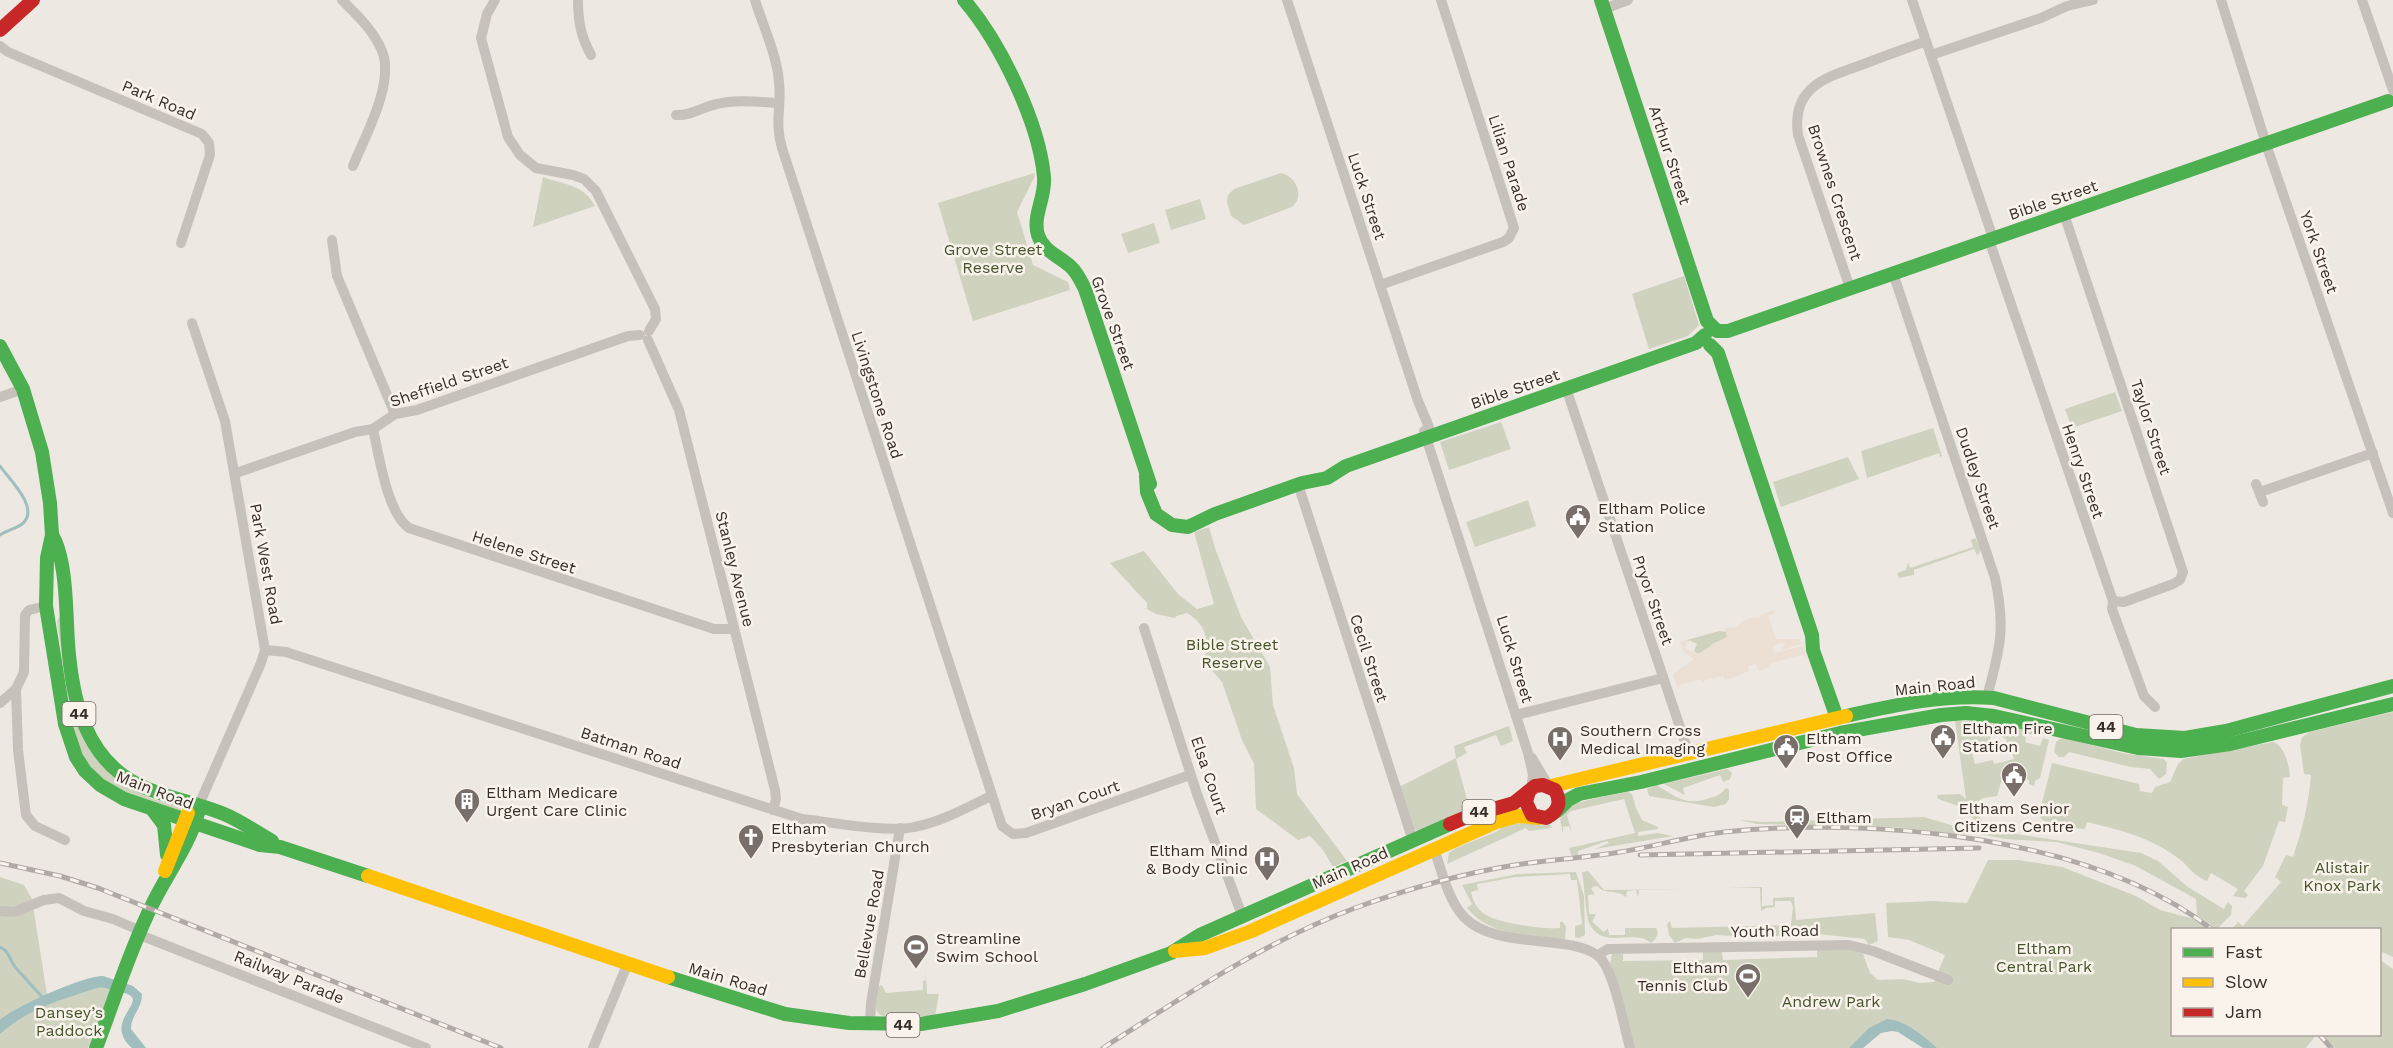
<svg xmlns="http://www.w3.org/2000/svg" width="2393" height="1048" viewBox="0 0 2393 1048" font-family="'Work Sans',sans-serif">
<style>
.green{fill:#cfd2be;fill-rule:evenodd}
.plaza{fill:#ebe0d3}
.water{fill:#a0bebe}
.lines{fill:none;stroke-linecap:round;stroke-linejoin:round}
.stream{stroke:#a0bebe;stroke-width:3}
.street{stroke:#c7c1bc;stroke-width:10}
.fast{stroke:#4caf50;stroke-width:14}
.slow{stroke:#ffc107;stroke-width:14}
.jam{stroke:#c62828;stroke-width:14}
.rail-casing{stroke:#afaaa6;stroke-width:5}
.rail{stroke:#f9f3eb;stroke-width:3;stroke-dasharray:9;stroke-linecap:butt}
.labels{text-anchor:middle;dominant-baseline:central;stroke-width:5;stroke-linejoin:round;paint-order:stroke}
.shield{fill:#f9f3eb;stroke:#726964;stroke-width:1.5}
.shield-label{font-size:15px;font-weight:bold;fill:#382e2a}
.street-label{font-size:16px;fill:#382e2a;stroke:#f9f3eb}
.park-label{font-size:16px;fill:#47552f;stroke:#f9f3eb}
.poi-label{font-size:16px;fill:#382e2a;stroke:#f9f3eb;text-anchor:start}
</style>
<rect width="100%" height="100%" fill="#eee8e3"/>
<g class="green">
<polygon points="1034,173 1035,176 1017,212 1033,265 1068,282 1070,290 973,321 938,203"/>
<path d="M1281,173C1296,176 1305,196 1292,207L1244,225L1231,216L1227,202L1228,195L1234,189Z"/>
<path d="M543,177C565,185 583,184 595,206L533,227Z"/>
<polygon points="1200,199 1206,219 1171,230 1165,210"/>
<polygon points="1154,223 1160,243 1128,253 1121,234"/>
<polygon points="1684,276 1699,325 1688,336 1649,349 1632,294"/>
<polygon points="2115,392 2122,411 2072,428 2065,409"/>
<polygon points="1501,422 1511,449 1449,470 1440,442"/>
<polygon points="1933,428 1942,456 1940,457 1939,453 1867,478 1861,451"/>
<polygon points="1848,457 1859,479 1781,507 1773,482"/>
<polygon points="1528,500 1536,526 1475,547 1466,522"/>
<path d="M1209,527L1215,548L1241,617L1270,667L1273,705L1294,768L1297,794L1347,861L1333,867L1323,850L1310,836L1298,840L1256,809L1254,764L1242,740L1222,682L1205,662C1207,639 1209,627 1187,613L1176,616L1175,618L1156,614L1147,609V603L1110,563L1144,551L1178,594L1197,609L1214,604L1194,532Z"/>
<polygon points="1975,538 1981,549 1979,554 1977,555 1974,549 1914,570 1914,575 1899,578 1897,573 1906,570 1908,562 1910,568 1973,547 1971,540"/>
<polygon points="60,616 70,698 127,784 150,798 181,808 181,811 129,796 91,770 74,740 57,621"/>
<polygon points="1719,631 1726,632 1727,637 1698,654 1694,651 1697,644 1689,640 1688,642 1687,640"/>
<path d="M2393,712V957L2380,951V930H2231L2238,922L2243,926L2281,882L2275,877L2286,855L2293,857C2302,830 2309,803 2311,775L2304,774L2300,745L2302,737L2310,732Z"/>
<path d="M1955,721H1986L2035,730L2034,734H2027L2025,742L2040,746L2043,738L2049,740L2040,778L2035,781L2034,786L2029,784V780L2007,775L2006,779H2002L1997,796L1983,798L1971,806L1989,830L2141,853L2158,861L2188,887L2224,909L2228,902L2232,906L2231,915L2217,929L2197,915L2196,899L2136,866L2099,853L2056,842L2005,839L1970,832L1966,835L1893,827L1757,824L1740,820L1764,822L1924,817L1964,829L1966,824L1970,825L1973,818L1960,812L1961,807L1938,799L1937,795L1960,794L1966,799ZM1986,726L1998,727L2000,735L2007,740L2005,744L2009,743L2014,759L1994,764L1993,760L1975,764L1970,745L1984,741L1985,745L1990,743L1991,729L1986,728Z"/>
<polygon points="1509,726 1513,741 1501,746 1496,735 1464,747 1467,753 1456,759 1470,810 1421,832 1414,830 1399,787 1456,758 1454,746"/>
<polygon points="2065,738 2122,753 2164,759 2167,763 2166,774 2159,779 2150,769 2131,767 2069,752 2064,757 2059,757 2054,752 2056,742 2060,739"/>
<path d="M2273,742C2285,746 2289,765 2290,777L2283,778L2282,805L2288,807L2285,822L2279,821L2263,866L2244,891L2248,895L2245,898L2233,896L2238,889L2211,873L2207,881C2191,874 2190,867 2178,858C2150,837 2120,830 2087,822L2085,829C2071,827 2046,829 2039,815L2052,763L2139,784L2140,791L2152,793L2155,787L2170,782L2178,764L2183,759Z"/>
<polygon points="1727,769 1732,773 1730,779 1723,782 1720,775 1683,788 1685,795 1664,784"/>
<path d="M1657,785C1677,798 1686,806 1710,798C1718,796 1721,794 1726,788L1729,789V799L1726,804L1714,807L1649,796L1647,789Z"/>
<path d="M1628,792L1632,794L1636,808L1642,820L1658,827V829L1638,832V836L1657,833L1673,836L1595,849L1609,843L1607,841L1578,851V855L1572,856L1569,848L1635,833L1624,799L1571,811L1567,815L1572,833L1569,826L1563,827V834L1560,819C1563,816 1565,811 1569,808C1578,800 1614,795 1628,792Z"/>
<polygon points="1524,823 1550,825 1552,828 1529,831 1526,828 1447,864 1449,853 1456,848 1496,832 1505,825"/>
<polygon points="1988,860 2019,860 2062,867 2136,896 2160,910 2194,919 2209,929 2172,930 2172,1034 2316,1035 2306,1048 1930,1048 1889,1025 1858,1048 1634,1048 1610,965 1612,954 1623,954 1623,961 1703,960 1703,952 1722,952 1723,960 1817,957 1817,949 1851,950 1863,954 1870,973 1878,980 1903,979 1920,983 1934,982 1945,955 1909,940 1888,937 1886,903 1933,901 1967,903"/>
<path d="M1588,871L1604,890L1687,889L1639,890L1638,897L1636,890L1627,891L1626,897C1617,889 1605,895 1597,886L1593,887L1591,889L1595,894L1588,895L1589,914H1596L1592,922L1604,932L1608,928L1609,935H1625V928H1656C1660,933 1656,939 1651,943C1633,928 1602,951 1589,923C1586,916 1584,882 1582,872Z"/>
<path d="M1576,872L1584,896L1585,935L1579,938L1575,937V926L1582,924L1577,880H1571L1570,874L1516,877L1477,884L1478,890L1471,892C1473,902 1477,909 1486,915C1498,923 1546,930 1560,928V922H1563L1566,927L1565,940C1532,939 1489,935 1467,908L1472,904L1462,885L1518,874Z"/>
<polygon points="0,877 24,885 32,899 48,1001 96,983 112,986 88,1048 0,1048"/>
<polygon points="1762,887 1762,906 1773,905 1773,898 1794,897 1796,920 1875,913 1878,941 1869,945 1865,939 1818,934 1756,937 1716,935 1698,939 1686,938 1675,943 1669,935 1667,924 1670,921 1672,928 1791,925 1793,907 1791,901 1775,901 1775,907 1766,908 1761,911 1760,888 1727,888"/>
<path d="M925,960L927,994H939L935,1016L885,1017C871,1012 876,999 878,987L882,985L886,993L923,990V981L926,980Z"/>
<polygon points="2380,960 2393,969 2393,1048 2335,1048 2322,1035 2380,1034"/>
</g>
<polygon class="plaza" points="1774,610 1775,613 1768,615 1776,639 1800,639 1802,644 1781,650 1785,644 1780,642 1772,648 1774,653 1803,646 1807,657 1802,655 1789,658 1770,664 1771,667 1759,671 1756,664 1748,666 1749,671 1732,678 1725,680 1723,676 1704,680 1705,682 1702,683 1700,680 1681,684 1678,689 1673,674 1694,659 1684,652 1680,642 1687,640 1685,649 1700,654 1714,643 1727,637 1725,628 1738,627 1741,622 1754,617 1758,618 1763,614"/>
<g class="water">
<path d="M103,976L133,986L142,994C142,1009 131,1015 131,1029L146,1048H132C99,1019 157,999 120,992C111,991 106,986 97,988C63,999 27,1009 0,1034V1020C16,1006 83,976 103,976Z"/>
<path d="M1887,1019C1907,1021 1922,1035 1937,1048H1923L1898,1032L1892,1031L1881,1033L1863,1048H1849L1869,1028Z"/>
</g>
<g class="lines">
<g class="stream">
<path d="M0,466C9,479 41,509 22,524C16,529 7,530 0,535"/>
<polyline points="0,947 6,951 15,967 43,998"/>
</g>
<g class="street">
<path d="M342,0C357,15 374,31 382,51C395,83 365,136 353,166"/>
<polyline points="495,0 487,14 481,38 508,137 520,155 536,168 573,175 584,179 596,191 655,309 656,319 649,331"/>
<path d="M578,0C578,21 581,37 591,55"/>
<path d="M755,0C763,26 777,55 779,82C782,106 774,122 782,148L1002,826L1013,834L1026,833L1190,775"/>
<polyline points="1287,0 1418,401 1429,427 1428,437"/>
<polyline points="1912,0 1993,238"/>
<polyline points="2221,0 2268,150 2393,513"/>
<polyline points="2362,0 2393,90"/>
<polyline points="1604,9 1628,0"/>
<polyline points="0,46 8,52 202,134 209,143 210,155 181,243"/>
<polyline points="1931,55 2041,18 2067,6 2093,0"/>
<path d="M676,115C691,116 702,107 717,104C737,99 758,102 779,103"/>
<polyline points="2064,214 2183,572 2180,580 2173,584 2124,602 2113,601"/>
<polyline points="332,240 337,276 395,414"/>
<polyline points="1989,240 2113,601 2112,609 2144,696 2155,707"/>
<path d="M1893,273L1995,578C2006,629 2000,648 1987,697"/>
<polyline points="1380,285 1503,242 1509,238 1514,228 1441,0"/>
<path d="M1850,288L1798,135C1791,86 1827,77 1864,64C1884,56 1905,49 1926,41"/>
<polyline points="192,323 225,421 265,650 261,663 199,805"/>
<polyline points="648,340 679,410 775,790 776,799 773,810"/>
<polyline points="1566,388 1689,754"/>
<polyline points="0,397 23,389"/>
<path d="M373,429C379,455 387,513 409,528L714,629H734"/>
<polyline points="1424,431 1528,753 1533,775 1531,789"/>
<polyline points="236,473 355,432 373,429 395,414 417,410 628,336 640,335"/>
<polyline points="1298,484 1413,841"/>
<polyline points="2256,484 2263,502"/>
<polyline points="2260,492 2373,453"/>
<polyline points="1144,628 1197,794 1243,918"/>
<path d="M265,650L286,652L802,819C829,822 889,833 914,827C941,822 966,808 991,796"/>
<polyline points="16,689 18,750 26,815 35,826 65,840"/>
<polyline points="0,703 16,689 24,672 25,615 29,610 46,606"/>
<polyline points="1516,715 1663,678"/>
<polyline points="1532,758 1548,785"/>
<path d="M1434,849C1442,871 1448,900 1464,917C1497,952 1581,932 1602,960C1615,977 1624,1026 1630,1048"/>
<polyline points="0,911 14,912 44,900 59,898 84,911 113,919 141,931"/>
<polyline points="140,935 426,1048"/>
<polyline points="1598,955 1608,949 1849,945 1873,951 1948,980"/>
<polyline points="870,1024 871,1003 900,828"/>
<polyline points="593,1048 627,965"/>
</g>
<g class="fast">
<path d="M964,0C1000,42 1039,122 1044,177C1046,197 1032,216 1038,235C1043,251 1059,256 1070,266C1077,272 1081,281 1085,289L1150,484"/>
<polyline points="1601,0 1707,321 1715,329"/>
<polyline points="1717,331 1728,331 2388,101"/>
<polyline points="1710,345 1718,353 1812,635 1813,650 1837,718"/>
<polyline points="0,346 23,389 42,452 50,503 52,535 47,558 46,606 65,724 76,757 85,771 100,785 124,799 260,845 280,847 368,876"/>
<polyline points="1146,476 1147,492 1156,514 1172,525 1188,527 1215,514 1302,483 1327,478 1346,466 1696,343 1705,335"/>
<path d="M52,535C67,559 66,614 68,643C72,699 85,760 141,786C168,798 197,803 224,814C241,821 256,832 272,841"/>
<path d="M1846,716C1895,705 1944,694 1994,698L2136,735L2185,738L2226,731L2393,686"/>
<polyline points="152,809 164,825 167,855"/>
<polyline points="1557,811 1568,800 1579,794 1641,782 1840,733 1941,715 1966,713 1994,716 2138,748 2181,751 2230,744 2393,704"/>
<polyline points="668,977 785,1014 849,1023 921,1024 998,1011 1085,984 1171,953 1200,935 1450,824"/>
<path d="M96,1048C114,1001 129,952 151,907C166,875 188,848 198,813"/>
</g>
<g class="slow">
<polyline points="1551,786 1846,716"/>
<polyline points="165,871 188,813"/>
<polyline points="368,876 668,977"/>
<polyline points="1175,951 1205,948 1249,932 1496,822 1518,816 1539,818"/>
</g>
<g class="jam">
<polyline points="0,30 33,0"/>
<path d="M1450,824L1469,816L1514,803L1535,786L1543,785L1555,790C1562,803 1558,812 1546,818L1532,815L1526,802L1529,791"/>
</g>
<g class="rail-casing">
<g id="rail">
<polyline points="1640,855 1979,848"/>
<polyline points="0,863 60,876 98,888 501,1048"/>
<polyline points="2319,1034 2331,1048"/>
<path d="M1103,1048C1184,996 1264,942 1355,908C1407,889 1460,874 1515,865C1548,860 1581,858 1614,853C1651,848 1687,836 1724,832C1875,817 2090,835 2213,930"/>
</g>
</g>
<use href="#rail" class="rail"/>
</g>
<defs>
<g id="civic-pin" transform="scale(1.35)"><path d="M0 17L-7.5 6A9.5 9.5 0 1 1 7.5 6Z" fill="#786f6b" stroke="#f9f3eb"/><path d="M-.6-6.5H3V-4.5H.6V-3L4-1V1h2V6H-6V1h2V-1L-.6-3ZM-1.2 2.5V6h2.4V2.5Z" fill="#fff"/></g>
<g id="hospital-pin" transform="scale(1.35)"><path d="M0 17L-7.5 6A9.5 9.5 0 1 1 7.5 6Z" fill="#786f6b" stroke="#f9f3eb"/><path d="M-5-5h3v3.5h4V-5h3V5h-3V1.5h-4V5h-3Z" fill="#fff"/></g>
<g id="building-pin" transform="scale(1.35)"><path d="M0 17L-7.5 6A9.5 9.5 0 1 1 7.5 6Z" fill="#786f6b" stroke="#f9f3eb"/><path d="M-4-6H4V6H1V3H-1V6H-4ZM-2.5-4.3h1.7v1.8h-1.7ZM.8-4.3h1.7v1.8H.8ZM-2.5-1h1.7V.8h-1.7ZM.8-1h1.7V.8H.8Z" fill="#fff"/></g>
<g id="station-pin" transform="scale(1.35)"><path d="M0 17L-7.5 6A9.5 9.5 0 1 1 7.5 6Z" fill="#786f6b" stroke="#f9f3eb"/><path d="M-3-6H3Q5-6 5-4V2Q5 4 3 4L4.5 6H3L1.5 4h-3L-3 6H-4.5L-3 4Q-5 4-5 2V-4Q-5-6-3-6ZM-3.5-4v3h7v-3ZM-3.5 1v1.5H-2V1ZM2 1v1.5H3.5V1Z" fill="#fff"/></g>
<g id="church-pin" transform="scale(1.35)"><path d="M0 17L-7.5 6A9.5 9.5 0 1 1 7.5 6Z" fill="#786f6b" stroke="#f9f3eb"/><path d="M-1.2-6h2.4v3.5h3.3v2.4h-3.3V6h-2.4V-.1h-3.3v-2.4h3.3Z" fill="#fff"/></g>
<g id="stadium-pin" transform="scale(1.35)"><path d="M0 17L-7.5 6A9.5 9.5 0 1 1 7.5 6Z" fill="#786f6b" stroke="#f9f3eb"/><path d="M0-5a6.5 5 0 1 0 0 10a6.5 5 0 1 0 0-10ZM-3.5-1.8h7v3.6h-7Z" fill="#fff"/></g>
</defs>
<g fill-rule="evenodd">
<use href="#civic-pin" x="1578" y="517"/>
<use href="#civic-pin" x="1943" y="737"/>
<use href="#hospital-pin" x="1560" y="739"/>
<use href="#civic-pin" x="1786" y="747"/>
<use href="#civic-pin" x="2014" y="775"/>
<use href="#building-pin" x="467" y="801"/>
<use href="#station-pin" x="1797" y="817"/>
<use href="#church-pin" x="751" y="837"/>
<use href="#hospital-pin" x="1267" y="859"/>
<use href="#stadium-pin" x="916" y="947"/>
<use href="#stadium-pin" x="1748" y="976"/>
</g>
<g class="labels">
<g class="shield">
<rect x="62.5" y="702" width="33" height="24" rx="4.5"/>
<rect x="2089.5" y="715" width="33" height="24" rx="4.5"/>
<rect x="1462.5" y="800" width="33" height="24" rx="4.5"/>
<rect x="886.5" y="1013" width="33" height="24" rx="4.5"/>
</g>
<g class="shield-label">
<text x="79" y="714">44</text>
<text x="2106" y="727">44</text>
<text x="1479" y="812">44</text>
<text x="903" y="1025">44</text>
</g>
<g class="street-label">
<text transform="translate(159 100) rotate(23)">Park Road</text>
<text transform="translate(1670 155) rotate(72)">Arthur Street</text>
<text transform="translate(1509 163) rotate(72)">Lilian Parade</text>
<text transform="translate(1835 192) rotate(72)">Brownes Crescent</text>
<text transform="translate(1367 196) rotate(72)">Luck Street</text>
<text transform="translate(2053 200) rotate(-19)">Bible Street</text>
<text transform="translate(2319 252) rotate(71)">York Street</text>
<text transform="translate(1113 323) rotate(70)">Grove Street</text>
<text transform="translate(449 382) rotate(-19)">Sheffield Street</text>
<text transform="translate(1515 389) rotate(-19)">Bible Street</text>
<text transform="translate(877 395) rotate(72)">Livingstone Road</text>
<text transform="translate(2151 427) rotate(72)">Taylor Street</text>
<text transform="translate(2083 471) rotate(71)">Henry Street</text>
<text transform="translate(1978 478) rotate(71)">Dudley Street</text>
<text transform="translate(524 552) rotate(18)">Helene Street</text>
<text transform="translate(266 564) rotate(80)">Park West Road</text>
<text transform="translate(735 569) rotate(76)">Stanley Avenue</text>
<text transform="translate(1653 600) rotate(71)">Pryor Street</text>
<text transform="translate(1369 658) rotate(72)">Cecil Street</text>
<text transform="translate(1515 659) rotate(73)">Luck Street</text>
<text transform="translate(1935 686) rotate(-6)">Main Road</text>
<text transform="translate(631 748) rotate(18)">Batman Road</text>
<text transform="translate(1209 775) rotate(71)">Elsa Court</text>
<text transform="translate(155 790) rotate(21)">Main Road</text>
<text transform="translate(1075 800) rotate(-19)">Bryan Court</text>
<text transform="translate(1350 868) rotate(-24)">Main Road</text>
<text transform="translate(869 924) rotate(-80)">Bellevue Road</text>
<text transform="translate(1775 931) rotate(-1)">Youth Road</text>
<text transform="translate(289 977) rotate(22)">Railway Parade</text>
<text transform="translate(728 979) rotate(17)">Main Road</text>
</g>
<g class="park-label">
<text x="993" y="249">Grove Street<tspan x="993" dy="18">Reserve</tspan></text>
<text x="1232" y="644">Bible Street<tspan x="1232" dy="18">Reserve</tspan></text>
<text x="2342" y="867">Alistair<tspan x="2342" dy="18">Knox Park</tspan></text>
<text x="2044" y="948">Eltham<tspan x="2044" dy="18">Central Park</tspan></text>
<text x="1831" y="1001">Andrew Park</text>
<text x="69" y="1012">Dansey’s<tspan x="69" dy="18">Paddock</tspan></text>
</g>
<g class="poi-label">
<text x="1598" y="508">Eltham Police<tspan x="1598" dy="18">Station</tspan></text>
<text x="1962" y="728">Eltham Fire<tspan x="1962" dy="18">Station</tspan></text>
<text x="1580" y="730">Southern Cross<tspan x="1580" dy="18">Medical Imaging</tspan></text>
<text x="1806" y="738">Eltham<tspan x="1806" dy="18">Post Office</tspan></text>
<text x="486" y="792">Eltham Medicare<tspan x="486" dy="18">Urgent Care Clinic</tspan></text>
<text x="2014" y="808" text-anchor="middle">Eltham Senior<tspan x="2014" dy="18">Citizens Centre</tspan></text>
<text x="1816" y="817">Eltham</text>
<text x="771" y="828">Eltham<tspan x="771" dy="18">Presbyterian Church</tspan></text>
<text x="1248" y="850" text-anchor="end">Eltham Mind<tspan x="1248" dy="18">&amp; Body Clinic</tspan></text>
<text x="936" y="938">Streamline<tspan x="936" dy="18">Swim School</tspan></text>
<text x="1728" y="967" text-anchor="end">Eltham<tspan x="1728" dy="18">Tennis Club</tspan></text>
</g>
</g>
<rect x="2171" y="928" width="210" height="108" fill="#f9f3eb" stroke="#aca49e" stroke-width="1.5"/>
<rect x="2183" y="948" width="30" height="9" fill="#4caf50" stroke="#aca49e" stroke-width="1.5"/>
<text x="2225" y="958" font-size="18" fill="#382e2a">Fast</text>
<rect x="2183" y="978" width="30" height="9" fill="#ffc107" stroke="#aca49e" stroke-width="1.5"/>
<text x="2225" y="988" font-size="18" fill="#382e2a">Slow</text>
<rect x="2183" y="1008" width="30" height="9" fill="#c62828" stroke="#aca49e" stroke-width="1.5"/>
<text x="2225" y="1018" font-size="18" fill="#382e2a">Jam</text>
</svg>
